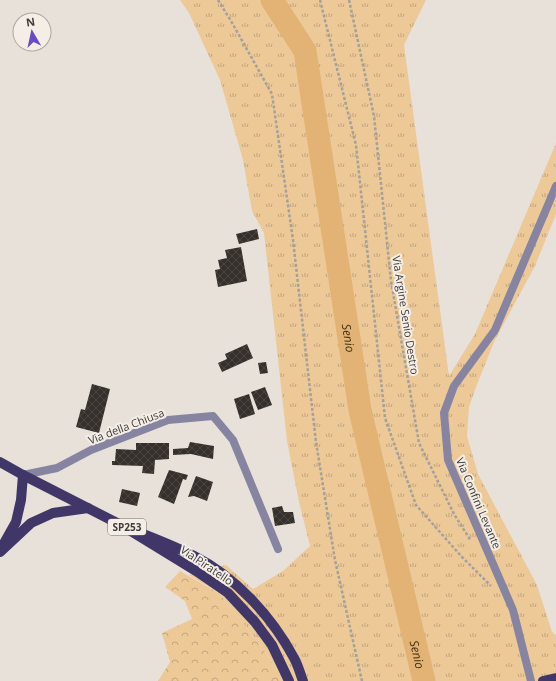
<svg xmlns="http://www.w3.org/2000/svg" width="556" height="681" viewBox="0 0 556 681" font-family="'Open Sans',sans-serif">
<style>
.grass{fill:url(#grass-tufts)}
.forest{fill:url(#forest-crowns)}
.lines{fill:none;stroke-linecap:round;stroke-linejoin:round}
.river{stroke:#e2b375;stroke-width:23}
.building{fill:url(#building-cross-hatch)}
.path{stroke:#a4a09a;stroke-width:2.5;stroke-dasharray:3 2;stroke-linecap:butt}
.street{stroke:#8784a1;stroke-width:8}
.primary{stroke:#403768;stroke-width:10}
.labels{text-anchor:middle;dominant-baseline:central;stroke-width:4;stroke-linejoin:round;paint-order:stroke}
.shield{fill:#f4eee7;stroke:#75716d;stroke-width:1}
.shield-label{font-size:10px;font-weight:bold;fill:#3e3c39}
.street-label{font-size:11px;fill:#3e3c39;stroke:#f4eee7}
.water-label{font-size:12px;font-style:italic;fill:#412e12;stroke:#f4eee7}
</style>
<defs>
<pattern id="grass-tufts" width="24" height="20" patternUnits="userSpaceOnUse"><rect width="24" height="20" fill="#eec998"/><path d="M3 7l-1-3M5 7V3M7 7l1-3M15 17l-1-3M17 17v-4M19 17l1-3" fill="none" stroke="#c2a47d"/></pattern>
<pattern id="forest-crowns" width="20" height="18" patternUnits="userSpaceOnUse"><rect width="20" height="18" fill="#eec998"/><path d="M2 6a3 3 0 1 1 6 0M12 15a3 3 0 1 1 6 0" fill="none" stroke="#c2a47d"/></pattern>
<pattern id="building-cross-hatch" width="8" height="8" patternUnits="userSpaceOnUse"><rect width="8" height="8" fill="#35302b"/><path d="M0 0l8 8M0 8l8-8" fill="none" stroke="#4b4642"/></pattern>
</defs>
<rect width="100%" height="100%" fill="#e7e1da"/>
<polygon class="grass" points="180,0 426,0 404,45 449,376 475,334 556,143 556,214 535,266 494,342 476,387 469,407 467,436 478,474 537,585 552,632 556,635 556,681 285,681 261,646 220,594 189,575 226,565 253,589 283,571 310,546 299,502 287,441 264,233 252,211 243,160 220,80 189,13"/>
<polygon class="forest" points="180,571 220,594 261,646 285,681 158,681 170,662 162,633 192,619 185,601 165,587"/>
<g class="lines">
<path class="river" id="s1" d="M272,0L305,51L360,410L424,681"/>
</g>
<g class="building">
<polygon points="257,229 259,239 239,244 236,234"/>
<polygon points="241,247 247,281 218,287 215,270 220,269 218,260 227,258 225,250"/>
<polygon points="247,344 253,358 222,372 218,363 227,359 225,354"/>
<polygon points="266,362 268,373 260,374 258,363"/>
<polygon points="92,384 110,389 99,433 76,427 81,409 85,410"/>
<polygon points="265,387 272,405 258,410 251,392"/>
<polygon points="249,394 255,414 240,419 234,399"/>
<polygon points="190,442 214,446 213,459 191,454 173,455 173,449 188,448"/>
<polygon points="136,443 169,443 169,459 155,460 154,474 142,473 143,466 112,465 112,461 115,461 116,449 136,450"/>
<polygon points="169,470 188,475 186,480 183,479 174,504 158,497"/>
<polygon points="196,476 213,482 207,501 194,496 188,497"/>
<polygon points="122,489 140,493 137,506 119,502"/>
<polygon points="282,506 284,512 293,512 295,523 275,526 272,508"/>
</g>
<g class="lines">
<g class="path">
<polyline points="218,0 231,21 272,94 293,240 316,442 335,560 362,681"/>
<polyline points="320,0 356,145 385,418 416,505 461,556 491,586"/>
<polyline points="349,0 374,116 391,281 419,443 454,514 471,541"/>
</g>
<g class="street">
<polyline points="23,475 57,468 91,450 168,420 213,416 233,440 278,549"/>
<polyline points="531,681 513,610 448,460 444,413 454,386 495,330 556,186"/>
</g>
<g class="primary">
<polyline points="0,462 23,475 121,525"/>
<polyline points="3,545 16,522 21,500 23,475"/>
<polyline points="0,552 31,523 53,513 88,508"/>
<path d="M289,681L272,645L255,622L228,593L196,571L121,525C145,535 171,544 194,556C236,577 272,617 294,658C298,665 300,673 303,681"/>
<polyline points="543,681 556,678"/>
</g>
</g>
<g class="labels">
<rect class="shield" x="108" y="519" width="38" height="16" rx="3"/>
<g class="shield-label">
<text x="127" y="527">SP253</text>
</g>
<g class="street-label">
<text transform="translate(406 315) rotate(81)">Via Argine Senio Destro</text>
<text transform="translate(126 426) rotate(-21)">Via della Chiusa</text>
<text transform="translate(479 503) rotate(67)">Via Confini Levante</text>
<text transform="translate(207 565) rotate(34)">Via Piratello</text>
</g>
<g class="water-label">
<text stroke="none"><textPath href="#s1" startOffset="351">Senio</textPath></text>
<text stroke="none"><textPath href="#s1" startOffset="675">Senio</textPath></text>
</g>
</g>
<g transform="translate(32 32) rotate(351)"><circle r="19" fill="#f4eee7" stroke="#aba7a1"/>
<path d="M0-3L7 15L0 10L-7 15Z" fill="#6a4bc4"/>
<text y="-6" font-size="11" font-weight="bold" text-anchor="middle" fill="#3e3c39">N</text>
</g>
</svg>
